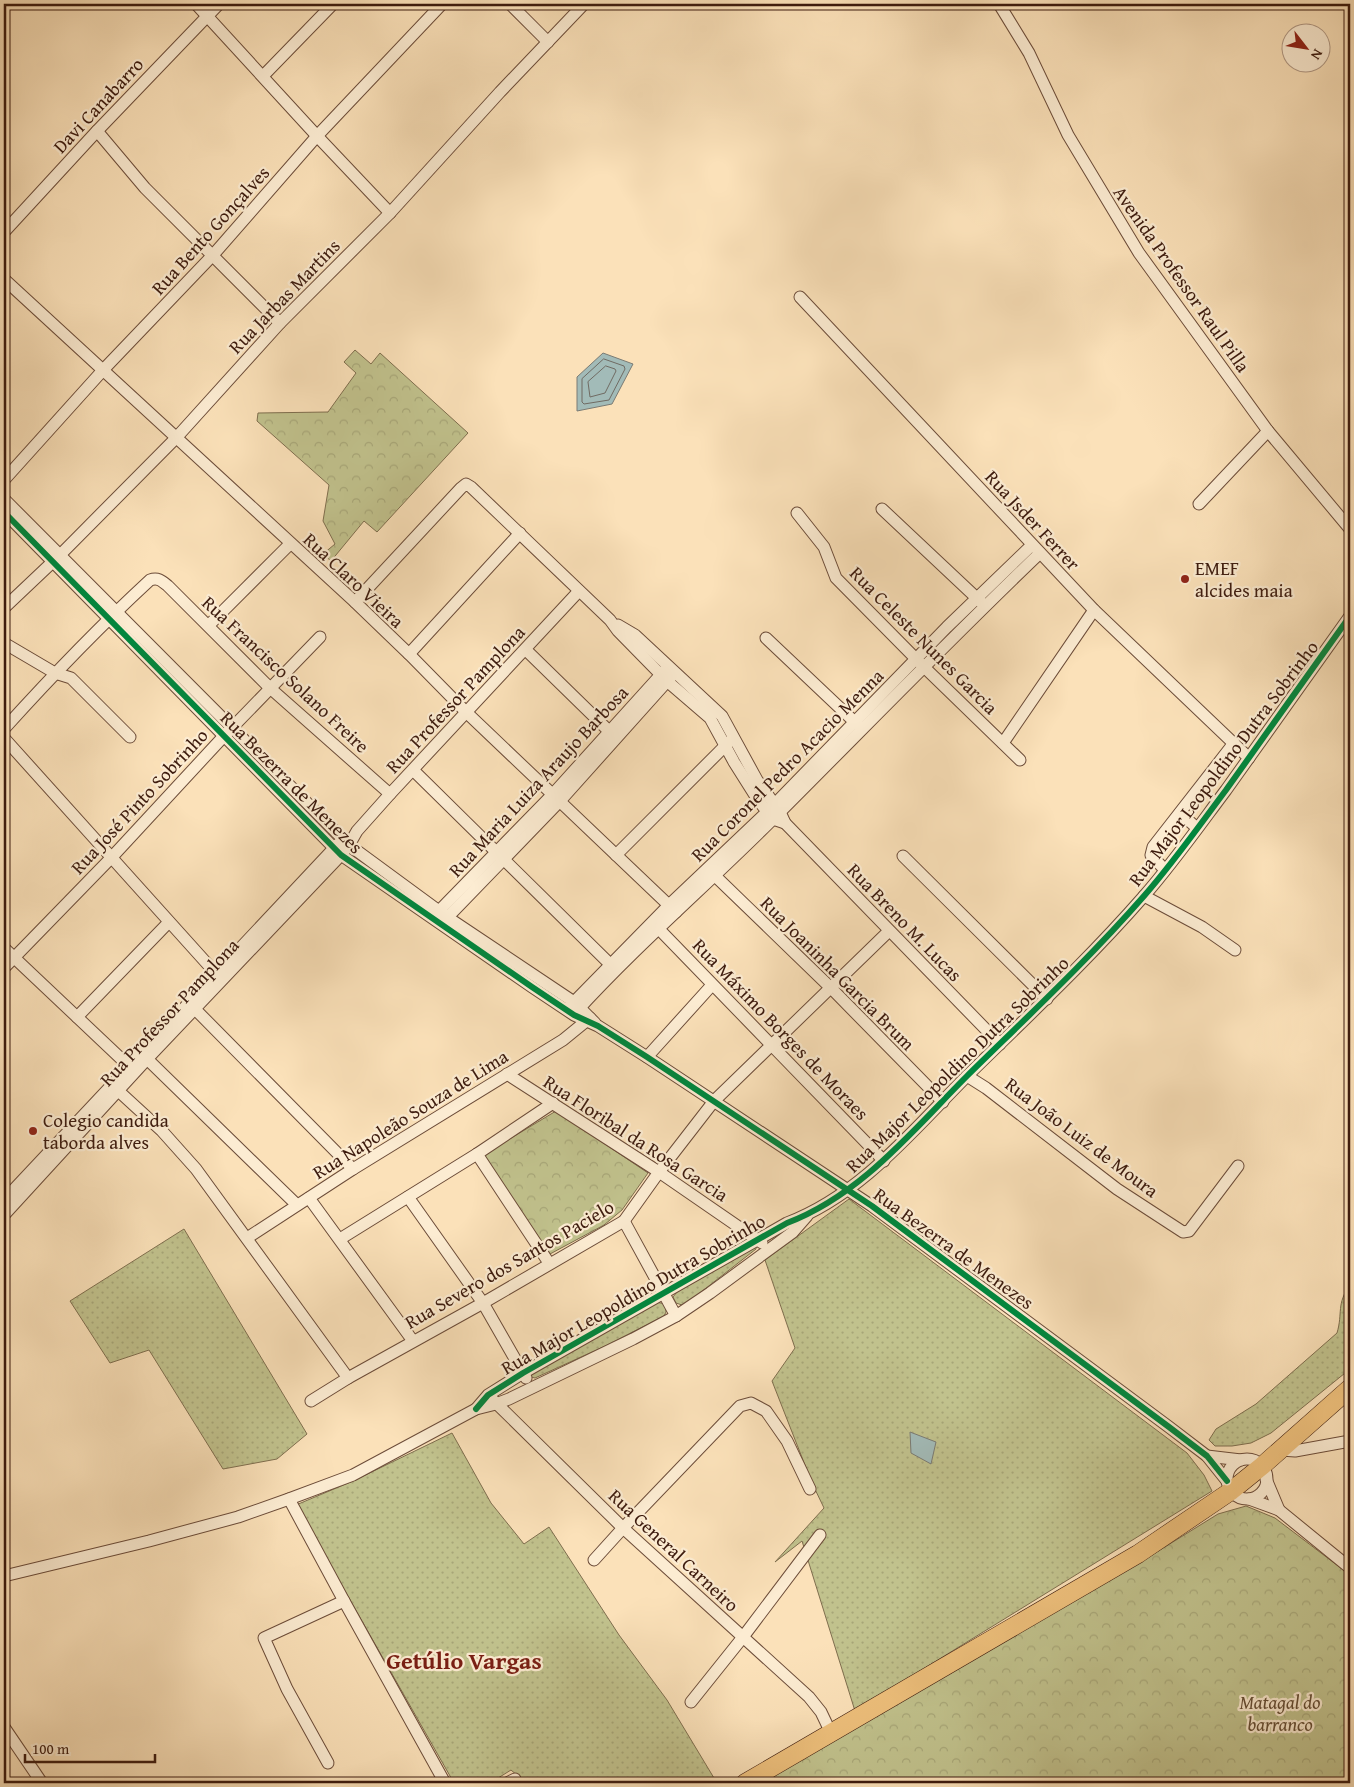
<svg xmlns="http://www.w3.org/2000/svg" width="1354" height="1787" viewBox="0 0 1354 1787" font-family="'Gentium Book Plus',serif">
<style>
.grass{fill:url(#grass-dots);stroke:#7f6e4e}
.forest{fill:url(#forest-crowns);stroke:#7f6e4e}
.water{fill:#a2bbb8;stroke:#7a7b74}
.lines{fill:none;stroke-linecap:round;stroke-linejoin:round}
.shore{stroke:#706b63;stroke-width:1}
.minor-casing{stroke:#6c4c39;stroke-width:13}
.highway-casing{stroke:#3d1b0e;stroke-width:19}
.minor{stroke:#fcecd2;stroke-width:11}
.highway{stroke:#eec07c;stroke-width:18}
.cycleway-casing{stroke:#fcecd2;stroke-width:9}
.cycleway{stroke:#00873e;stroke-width:6}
.poi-dot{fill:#8f2418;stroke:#fcecd2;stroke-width:2}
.labels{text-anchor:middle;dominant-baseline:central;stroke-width:4.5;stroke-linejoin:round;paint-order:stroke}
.street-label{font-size:19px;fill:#3d1b0e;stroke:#fcecd2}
.poi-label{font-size:19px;fill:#3d1b0e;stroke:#fcecd2;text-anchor:start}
.park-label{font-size:19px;font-style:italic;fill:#654d34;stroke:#fcecd2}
.district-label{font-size:24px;font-weight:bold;fill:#7a1f14;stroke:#fcecd2}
</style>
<defs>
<pattern id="grass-dots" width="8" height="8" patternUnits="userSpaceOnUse" patternTransform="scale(1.25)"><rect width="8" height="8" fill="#c1c28d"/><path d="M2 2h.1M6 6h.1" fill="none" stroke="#a7a678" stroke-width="1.8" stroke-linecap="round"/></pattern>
<pattern id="forest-crowns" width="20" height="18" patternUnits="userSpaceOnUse" patternTransform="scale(1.25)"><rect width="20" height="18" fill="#c1c28d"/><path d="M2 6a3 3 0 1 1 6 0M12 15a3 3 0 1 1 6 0" fill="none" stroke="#a7a678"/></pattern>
</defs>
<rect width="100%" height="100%" fill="#fbe1b9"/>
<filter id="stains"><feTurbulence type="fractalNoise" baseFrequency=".004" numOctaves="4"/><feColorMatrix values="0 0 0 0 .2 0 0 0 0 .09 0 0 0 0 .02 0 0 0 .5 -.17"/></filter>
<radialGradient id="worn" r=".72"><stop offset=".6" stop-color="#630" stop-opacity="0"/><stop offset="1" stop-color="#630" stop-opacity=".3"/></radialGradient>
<g class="grass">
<polygon points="849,1199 1187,1453 1204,1475 1212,1491 855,1711 802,1541 775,1562 824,1508 812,1483 772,1381 795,1348 765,1260"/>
<polygon points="184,1229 307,1434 277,1459 223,1469 149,1350 110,1363 70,1301"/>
<polygon points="756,1247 756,1249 687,1303 682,1305 676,1303 673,1297 677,1292"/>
<path d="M1350,1285V1369L1271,1433L1251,1443L1232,1446H1215L1209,1440L1216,1429L1256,1404L1337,1333C1343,1313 1336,1304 1350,1285Z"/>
<polygon points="656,1302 665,1304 666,1312 664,1316 605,1346 535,1378 531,1377 531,1374"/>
<polygon points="452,1433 491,1503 524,1544 549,1527 619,1635 667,1700 717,1783 526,1783 511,1770 490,1783 454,1783 296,1505 353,1481"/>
</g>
<g class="forest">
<polygon points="355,350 371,364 380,353 468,433 377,532 364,521 331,561 323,554 335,544 323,521 329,485 257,421 258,413 328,412 356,373 344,362"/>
<polygon points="556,1111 648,1173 622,1210 604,1225 550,1254 483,1155"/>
<polygon points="1246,1506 1275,1518 1350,1575 1350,1783 755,1783 1139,1563 1218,1514"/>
</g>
<g class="water">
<polygon points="603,353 633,364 612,404 577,411 577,377"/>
<polygon points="910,1432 936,1442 931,1464 911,1453"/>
</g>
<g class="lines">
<g class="shore">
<polygon points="604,359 624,366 625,369 609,400 584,404 582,402 582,379"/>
<polygon points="606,366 615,369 616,371 605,393 590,397 588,382"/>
</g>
<g class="minor-casing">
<g id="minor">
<polyline points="196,4 317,136 390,213"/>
<polyline points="510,4 548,42"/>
<polyline points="999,4 1029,53 1068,135 1139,253 1268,431 1350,529"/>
<polyline points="263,76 333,4"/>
<polyline points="97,131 145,188 280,323"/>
<polyline points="4,232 97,131 219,4"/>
<polyline points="4,279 355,602 409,654 466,712 676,912"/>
<polyline points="800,297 1094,610 1249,758"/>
<polyline points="4,480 104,369 213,255 317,136 442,4"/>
<polyline points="4,499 349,845 447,917 574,1002 595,1023"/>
<polyline points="1199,504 1268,431"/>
<polyline points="882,509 982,603"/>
<polyline points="4,512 341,855 532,987 574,1015 598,1026 647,1057 872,1206 1169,1427 1207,1456 1227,1481"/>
<polyline points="797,513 824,547 836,578 924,667 1020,760"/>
<polyline points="355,602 461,488 466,484 471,487 610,620 618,631 667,681 710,718 734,762 758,800 773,819 785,823"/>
<polyline points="4,608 60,555 176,438 280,323 390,213 500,92 584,4"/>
<polyline points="209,625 290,544"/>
<polyline points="618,625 635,635 722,716 757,780 780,812 785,823 1000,1044"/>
<polyline points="766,638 860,727"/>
<polyline points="4,643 55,673 71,678 130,737"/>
<polyline points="526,650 613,735"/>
<polyline points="409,654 520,533"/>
<path d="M4,729C51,677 99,627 150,580C158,577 162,581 168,586L270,688L390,794"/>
<polyline points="4,738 220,978"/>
<polyline points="1003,743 1094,610"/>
<polyline points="413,770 615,969"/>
<polyline points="1180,813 1197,828"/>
<polyline points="616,855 730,741"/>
<polyline points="903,856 1047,999"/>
<polyline points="1165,870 1151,855 1153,847 1234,743"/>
<polyline points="710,871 831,988 943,1102"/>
<polyline points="1144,896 1202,927 1235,950"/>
<polyline points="435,915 553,794 665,670"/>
<polyline points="444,921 560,801 671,677"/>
<polyline points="654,924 884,1161"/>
<polyline points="4,948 133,1070"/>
<polyline points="4,968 112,857 224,736 320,637"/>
<polyline points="190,1004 353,1169"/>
<polyline points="570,1006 669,905 767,812 947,627 1032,545"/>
<path d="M575,1013C637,945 707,885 772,820C861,731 949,640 1040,553"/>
<polyline points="77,1017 169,922"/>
<polyline points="142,1054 297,1205"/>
<polyline points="647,1057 712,985"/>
<polyline points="507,1074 659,1172 762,1243"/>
<polyline points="967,1076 986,1088 1117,1189 1183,1232 1189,1231 1238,1166"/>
<polyline points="113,1086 162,1131 196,1169 348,1378"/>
<polyline points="477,1154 549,1263"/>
<polyline points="408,1197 483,1303 526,1378"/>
<polyline points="309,1198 413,1341"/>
<polyline points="4,1200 338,844"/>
<polyline points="4,1215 147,1059 341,855 349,845 357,831 390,794 579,591"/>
<polyline points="624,1221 676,1316"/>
<polyline points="247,1238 353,1169 563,1040 590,1018"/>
<polyline points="340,1239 477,1154 553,1103"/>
<polyline points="493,1400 623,1528 809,1697 821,1712 831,1733"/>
<polyline points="311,1401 348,1378 483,1303 624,1221 659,1172 714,1101 889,931"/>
<path d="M476,1409L488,1395L523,1373L787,1223C861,1195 912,1131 967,1076C1027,1017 1088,960 1144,896C1173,863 1199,826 1226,790C1268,732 1309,674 1350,616"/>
<polyline points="1281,1450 1295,1451 1350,1441"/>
<polyline points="1207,1456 1241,1460"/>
<circle cx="1247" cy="1479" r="20"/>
<polyline points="1266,1479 1279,1510"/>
<polyline points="289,1499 344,1601 445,1783"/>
<polyline points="1249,1499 1279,1510 1350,1568"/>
<polyline points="594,1560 623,1528 740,1406 751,1403 766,1411 787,1441 810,1489"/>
<polyline points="4,1576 149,1541 238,1517 289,1499 353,1475 476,1409 496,1404 509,1399 633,1339 676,1316 710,1293 793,1232 807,1216"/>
<polyline points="691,1702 743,1637 820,1535"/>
<polyline points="4,1727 42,1783"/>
<polyline points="328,1763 287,1689 264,1638 344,1601"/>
<polyline points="507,1783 515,1779"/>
</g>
</g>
<g class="highway-casing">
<polyline id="highway" points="745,1783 1138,1554 1231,1491 1262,1466 1350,1388"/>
</g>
<use href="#minor" class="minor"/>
<use href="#highway" class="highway"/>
<g class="cycleway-casing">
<g id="cycleway">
<polyline points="4,512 341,855 532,987 574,1015 598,1026 647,1057 872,1206 1169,1427 1207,1456 1227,1481"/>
<path d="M476,1409L488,1395L523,1373L787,1223C861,1195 912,1131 967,1076C1027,1017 1088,960 1144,896C1173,863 1199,826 1226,790C1268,732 1309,674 1350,616"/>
</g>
</g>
<use href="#cycleway" class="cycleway"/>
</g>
<g class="poi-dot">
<circle cx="1185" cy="579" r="5"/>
<circle cx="33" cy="1131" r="5"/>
</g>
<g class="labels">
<g class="street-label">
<text transform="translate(98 105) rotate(-47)">Davi Canabarro</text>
<text transform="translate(210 230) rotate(-48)">Rua Bento Gonçalves</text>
<text transform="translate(1182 279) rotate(55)">Avenida Professor Raul Pilla</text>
<text transform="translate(284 296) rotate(-46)">Rua Jarbas Martins</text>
<text transform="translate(1033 520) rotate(47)">Rua Jsder Ferrer</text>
<text transform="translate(354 580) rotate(43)">Rua Claro Vieira</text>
<text transform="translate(924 640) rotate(45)">Rua Celeste Nunes Garcia</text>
<text transform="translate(286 674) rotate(43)">Rua Francisco Solano Freire</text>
<text transform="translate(455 699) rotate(-47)">Rua Professor Pamplona</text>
<text transform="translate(1223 763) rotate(-53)">Rua Major Leopoldino Dutra Sobrinho</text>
<text transform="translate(787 765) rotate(-45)">Rua Coronel Pedro Acacio Menna</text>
<text transform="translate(538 781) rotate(-47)">Rua Maria Luiza Araujo Barbosa</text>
<text transform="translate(292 782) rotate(45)">Rua Bezerra de Menezes</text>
<text transform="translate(139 801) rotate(-47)">Rua José Pinto Sobrinho</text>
<text transform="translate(905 922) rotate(46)">Rua Breno M. Lucas</text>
<text transform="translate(838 973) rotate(45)">Rua Joaninha Garcia Brum</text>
<text transform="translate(169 1012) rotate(-47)">Rua Professor Pamplona</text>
<text transform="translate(781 1029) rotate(46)">Rua Máximo Borges de Moraes</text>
<text transform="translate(957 1064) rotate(-44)">Rua Major Leopoldino Dutra Sobrinho</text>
<text transform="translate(410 1114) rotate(-32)">Rua Napoleão Souza de Lima</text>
<text transform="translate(1082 1137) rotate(37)">Rua João Luiz de Moura</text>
<text transform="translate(636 1138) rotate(33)">Rua Floribal da Rosa Garcia</text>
<text transform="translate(954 1248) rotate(36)">Rua Bezerra de Menezes</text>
<text transform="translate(509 1264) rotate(-30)">Rua Severo dos Santos Pacielo</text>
<text transform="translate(633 1294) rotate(-30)">Rua Major Leopoldino Dutra Sobrinho</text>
<text transform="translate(674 1550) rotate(43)">Rua General Carneiro</text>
</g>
<g class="poi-label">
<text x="1195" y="568">EMEF<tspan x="1195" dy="22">alcides maia</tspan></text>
<text x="43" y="1120">Colegio candida<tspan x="43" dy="22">taborda alves</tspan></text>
</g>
<g class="park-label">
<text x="1280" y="1702">Matagal do<tspan x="1280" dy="22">barranco</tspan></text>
</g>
<g class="district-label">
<text x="464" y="1660">Getúlio Vargas</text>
</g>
</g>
<rect width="1354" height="1787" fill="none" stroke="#fbe1b9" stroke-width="20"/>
<rect x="5" y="5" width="1344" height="1777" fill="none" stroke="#3d1b0e" stroke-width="2.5"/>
<rect x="10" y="10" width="1334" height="1767" fill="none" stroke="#3d1b0e"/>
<g transform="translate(1306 48) rotate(121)"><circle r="24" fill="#fcecd2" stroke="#b09884"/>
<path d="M0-4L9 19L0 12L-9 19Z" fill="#8f2418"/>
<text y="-8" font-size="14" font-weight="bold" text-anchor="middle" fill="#3d1b0e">N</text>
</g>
<path d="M25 1754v8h130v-8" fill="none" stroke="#3d1b0e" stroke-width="2.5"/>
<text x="32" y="1754" font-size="15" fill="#3d1b0e" stroke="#fcecd2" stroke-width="4" paint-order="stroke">100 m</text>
<rect width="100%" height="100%" filter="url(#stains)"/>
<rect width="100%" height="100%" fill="url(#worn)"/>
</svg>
